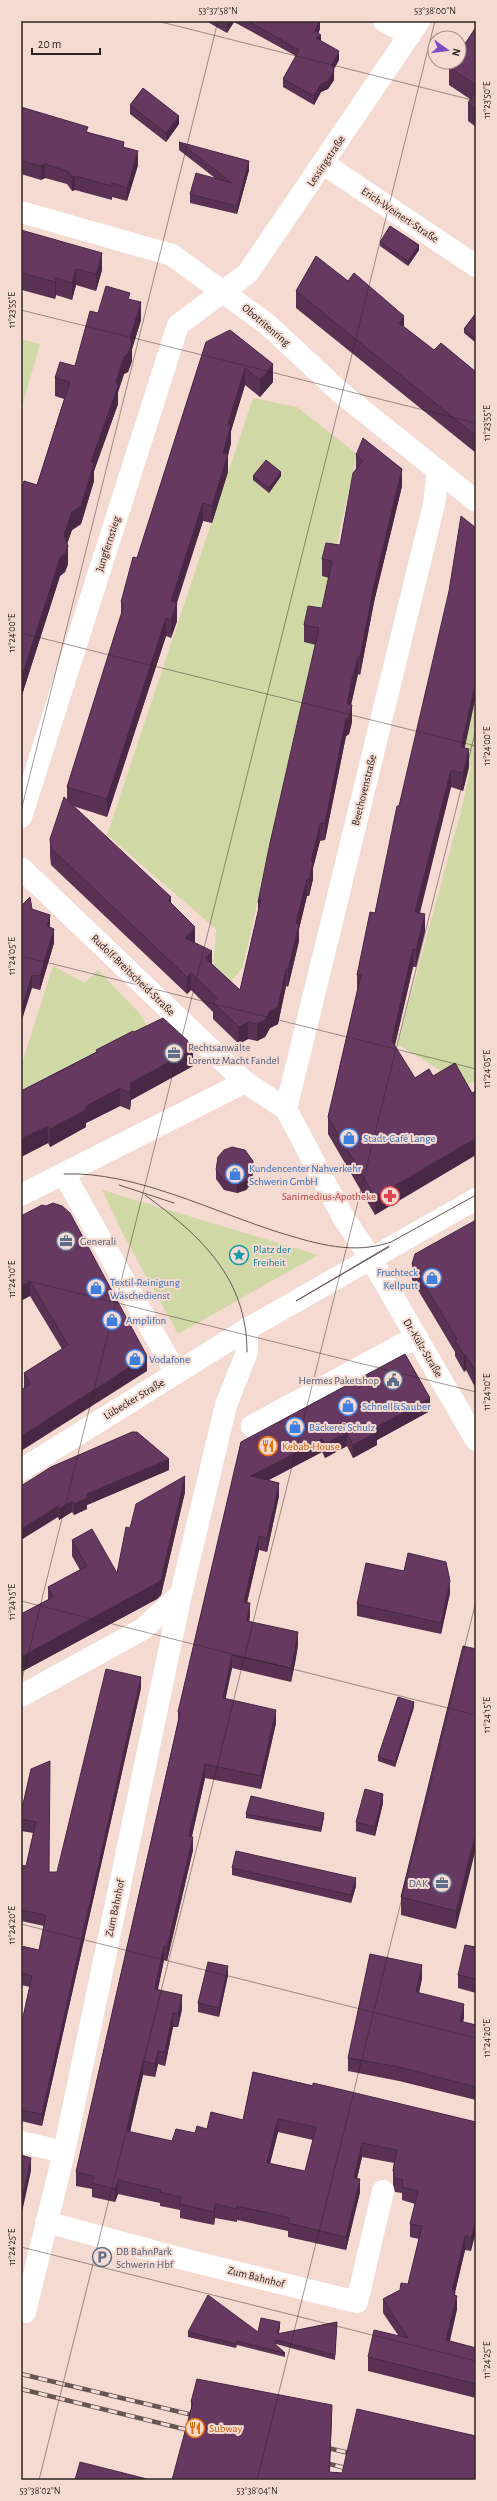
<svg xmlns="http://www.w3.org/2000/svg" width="497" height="2501" viewBox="0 0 497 2501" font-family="'Alegreya Sans',sans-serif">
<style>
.green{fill:#d0d8a5}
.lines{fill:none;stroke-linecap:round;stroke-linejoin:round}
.street{stroke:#fff;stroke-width:22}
.secondary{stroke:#fff;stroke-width:22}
.tram{stroke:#655652;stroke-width:1}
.rail-casing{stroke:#655652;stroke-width:4.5}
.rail{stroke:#f5dad1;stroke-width:3;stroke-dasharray:9;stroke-linecap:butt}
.wall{fill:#593153;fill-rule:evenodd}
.shaded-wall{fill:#482844}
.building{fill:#673961;stroke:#482844;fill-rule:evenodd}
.ticks{fill:none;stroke:#2e2421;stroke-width:1;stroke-opacity:0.45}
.labels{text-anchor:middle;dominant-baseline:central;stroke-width:4;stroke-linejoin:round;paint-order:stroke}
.street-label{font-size:11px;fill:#2e2421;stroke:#f5dad1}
.service-label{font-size:11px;fill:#4e5e75;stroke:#f5dad1;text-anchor:start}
.shop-label{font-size:11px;fill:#366cbe;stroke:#f5dad1;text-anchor:start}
.health-label{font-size:11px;fill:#be3a42;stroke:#f5dad1;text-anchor:end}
.culture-label{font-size:11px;fill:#0d838f;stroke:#f5dad1;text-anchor:start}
.food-label{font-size:11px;fill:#c56008;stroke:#f5dad1;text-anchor:start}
.neatline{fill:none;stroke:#2e2421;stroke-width:1.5}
.ticks-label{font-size:10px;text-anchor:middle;fill:#2e2421}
</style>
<rect width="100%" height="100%" fill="#f5dad1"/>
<g class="green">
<polygon points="21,339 40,344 21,410"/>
<polygon points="253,398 297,407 357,454 243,967 225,989 213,968 216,929 107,835"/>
<polygon points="476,698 476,1080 465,1086 401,1046 397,1046 462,807 471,766 456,764"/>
<polygon points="53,966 85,983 98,970 139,1013 147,1026 24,1090 21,1089 21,1066"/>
<polygon points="102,1190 318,1255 178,1334 123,1234"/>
</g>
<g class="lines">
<g class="street">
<polyline points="384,21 410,35"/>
<polyline points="324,164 476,266"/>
<polyline points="21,817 178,325 248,273 419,21"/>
<polyline points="21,868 245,1082 286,1109 343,1217 370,1257 476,1440"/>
<polyline points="286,1109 434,504 438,470"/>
<polyline points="64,1174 176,1373"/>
<polyline points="21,1195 245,1082"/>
<polyline points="252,1426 403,1344 418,1339"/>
<polyline points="21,1470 247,1329 476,1199"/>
<polyline points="21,1696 143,1629 181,1594"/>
<polyline points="21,2142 64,2152"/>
<polyline points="46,2222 183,2259 357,2302 383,2191"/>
<polyline points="25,2312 64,2152 181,1594 226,1405 247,1352 247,1329"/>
</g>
<polyline class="secondary" points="21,212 172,255 267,324 341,393 476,501"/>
<g class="tram">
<path d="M64,1174C135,1171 213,1212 281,1233C317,1244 354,1255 391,1242L476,1195"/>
<polyline points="119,1185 174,1203"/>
<path d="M145,1195C201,1236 247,1278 247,1352"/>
<polyline points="389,1246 296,1301 389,1247"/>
</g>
<g class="rail-casing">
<g id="rail">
<polyline points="21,2374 201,2417"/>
<polyline points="21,2389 196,2432"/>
<polyline points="319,2446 358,2455"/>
<polyline points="318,2461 353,2470"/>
</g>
</g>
<use href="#rail" class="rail"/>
</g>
<g class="wall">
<polygon points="206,21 320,21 320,29 318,34 321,41 339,60 333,70 334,80 328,89 321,92 314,105 283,87 283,79 296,56 234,22 227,33"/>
<polygon points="476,27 476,127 468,121 468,103 470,99 449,85 449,67"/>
<polygon points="130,105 179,124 166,142 130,114"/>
<polygon points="21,107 88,132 124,147 138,165 127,201 112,197 112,200 75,190 72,191 67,184 45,178 41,180 21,174"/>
<polygon points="179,142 249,170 237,214 190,203 190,194 215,178 179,150"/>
<polygon points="21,230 102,270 96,291 76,285 72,300 56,295 55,299 22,290 21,293"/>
<polygon points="380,242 419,250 408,266 380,246"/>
<polygon points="296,291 404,327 434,350 476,372 476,453 296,308"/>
<polygon points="130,299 141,320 132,349 132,361 128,372 124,374 118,392 118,404 94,471 94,481 81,524 72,530 67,543 68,564 65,572 60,576 21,698 21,490 37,485 64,399 55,396 55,378 75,366 98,313"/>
<polygon points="476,313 476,343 464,333 464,329"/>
<polygon points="206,342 273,382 260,397 245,385 231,431 231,443 228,455 228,472 212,523 203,521 177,603 177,621 171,638 166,636 107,817 73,806 171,903 195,943 212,964 240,990 258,911 316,645 304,642 304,625 322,608 329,578 322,576 322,559 340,545 356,470 356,455 402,486 374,602 360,675 358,674 351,705 352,722 349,734 346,736 325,840 320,841 313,868 313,879 309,896 307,896 299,929 299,941 288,987 286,986 278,1024 270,1028 265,1037 257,1041 248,1039 239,1044 213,1019 213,1012 191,990 187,994 51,865 50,856 50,839 67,800 67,787 121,617 121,602 137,558"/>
<polygon points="253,476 281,476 269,493 253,480"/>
<polygon points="464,748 469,767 463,791 451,787 420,913 425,931 416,967 413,967 395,1045 375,1215 328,1134 328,1117 357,991 357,975 375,913 399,806"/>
<polygon points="32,909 50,928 54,943 40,990 32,988"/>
<polygon points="134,1032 193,1066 131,1100 130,1110 120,1106 86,1123 86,1127 50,1147 48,1143 21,1157 21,1091 96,1052 96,1050"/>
<polygon points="253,1169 252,1183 246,1190 237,1193 224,1190 216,1179 216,1170"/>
<polygon points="21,1216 147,1371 24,1388 24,1373 62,1349 30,1296"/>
<polygon points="476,1220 476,1389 466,1370 464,1372 455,1356 455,1352 412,1280 412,1264"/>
<path d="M430,1411L377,1440V1445L353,1458L347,1446L325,1458L322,1452L269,1480L279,1496L267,1552L259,1550L247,1602L250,1616L249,1621L298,1645L295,1663L291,1682L232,1668L225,1698L276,1723L261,1789L205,1778L192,1836L193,1850L167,1961L164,1960L158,1989L182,2009L178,2027H173L165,2066L158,2064L155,2077L143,2075L130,2132L172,2141L207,2129L243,2120L253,2072L476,2122L471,2251L465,2250L455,2292L457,2309L450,2341L476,2348V2398L368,2371V2357L398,2335L383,2313V2299L400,2290L408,2284L419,2239L410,2237V2224L415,2204L402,2200V2193L395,2192L393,2184V2170L394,2163L362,2157L357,2178L360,2192L346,2250L288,2237V2231L237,2220V2222L215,2218L214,2225L180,2218V2210L160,2206V2203L118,2194L115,2202L92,2197V2189L76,2186V2172L178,1721V1712L241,1442ZM278,2132L313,2140L305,2171L270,2163Z"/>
<polygon points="169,1470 87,1505 87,1509 74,1515 72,1512 59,1520 58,1517 21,1486"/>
<polygon points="185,1492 161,1595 157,1599 21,1672 21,1614 48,1600 48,1587 80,1570 72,1556 72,1540 117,1573 130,1528"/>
<polygon points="450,1593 441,1634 357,1616 357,1604"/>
<polygon points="463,1646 456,1929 401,1915 401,1897"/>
<polygon points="141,1688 42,2126 21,2121 21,2026 30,1987 21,1985 21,1946 39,1950 44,1926 21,1921 21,1865 26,1866 33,1833 21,1831 21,1813 31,1769 49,1872 57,1872"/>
<polygon points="414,1707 395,1767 378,1761 378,1757"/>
<polygon points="383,1803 375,1836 356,1831 356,1822"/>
<polygon points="246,1814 324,1817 321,1832 246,1818"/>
<polygon points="232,1868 356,1886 351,1903 232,1875"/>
<polygon points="476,1947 476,1993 458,1988 458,1975"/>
<polygon points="228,1975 219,2017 198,2012 198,2003"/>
<polygon points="422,1978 419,1993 464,2017 463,2022 476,2025 476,2100 399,2081 348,2071 348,2058"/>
<polygon points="337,2322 335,2360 276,2344 276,2345 285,2353 285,2357 237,2345 236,2348 188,2337 188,2332 258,2332 280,2327 279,2334"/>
<polygon points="191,2402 332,2413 330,2472 342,2473 476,2480 172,2480 191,2410"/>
</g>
<g class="shaded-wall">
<polygon points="229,21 234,21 234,22 227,33 227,25"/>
<polygon points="320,21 320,29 315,40 315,31"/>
<polygon points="321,35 321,44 316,38"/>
<polygon points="339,51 339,60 332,73 332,65"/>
<polygon points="334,71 334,80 328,89 321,92 314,105 314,96 321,84"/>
<polygon points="179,116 179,124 166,142 166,133"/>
<polygon points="138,151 138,165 127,201 127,188"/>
<polygon points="249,161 249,170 237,214 237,206"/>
<polygon points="45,164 45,178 41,180 41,166"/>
<polygon points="75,176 75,190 72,191 72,177"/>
<polygon points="419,245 419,250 408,266 408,261"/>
<polygon points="102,253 102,270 96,291 96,274"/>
<polygon points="76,269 76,285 72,300 72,283"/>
<polygon points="22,273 22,290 21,293 21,276"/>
<polygon points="56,278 56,295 55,299 55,282"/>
<polygon points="141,302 141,320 132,349 132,361 128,372 124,374 118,392 118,404 94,471 94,481 81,524 72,530 64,553 64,535 72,512 91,462"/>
<polygon points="404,316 404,333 399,323"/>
<polygon points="273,364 273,382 260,397 260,380"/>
<polygon points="245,368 245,385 231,431 231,443 228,455 228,472 212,523 212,506 228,424"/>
<polygon points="402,469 402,486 374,602 360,675 360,657 374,585"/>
<polygon points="281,472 281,476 269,493 269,488"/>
<polygon points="203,503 203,521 171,619 171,601"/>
<polygon points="68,546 68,564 65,572 60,576 21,698 21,680 60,558"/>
<polygon points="177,603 177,621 171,638 171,620"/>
<polygon points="166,618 166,636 107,817 107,799"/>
<polygon points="358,657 358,674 348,718 352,705 352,722 349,734 346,736 325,840 325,823 347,704"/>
<polygon points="476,679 476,696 461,765 461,747"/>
<polygon points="469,749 469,767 463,791 463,773"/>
<polygon points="451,770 451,787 415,929 415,912"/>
<polygon points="320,824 320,841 313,868 313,879 309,896 309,879 311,861"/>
<polygon points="307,879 307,896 299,929 299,941 288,987 288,970 296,923"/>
<polygon points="171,897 171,914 168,900"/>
<polygon points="261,899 258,919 258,902"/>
<polygon points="425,914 425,931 416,967 416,950"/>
<polygon points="50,915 50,929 47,926"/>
<polygon points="195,927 195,945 185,938"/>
<polygon points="54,929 54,943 40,990 40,976"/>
<polygon points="413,949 413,967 392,1058 392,1041"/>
<polygon points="212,951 212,968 205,958"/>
<polygon points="286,969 286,986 278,1024 270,1028 265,1037 257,1041 257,1024 270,1011"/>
<polygon points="191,973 191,990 187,994 187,977"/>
<polygon points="32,975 32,988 21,1023 21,1009"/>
<polygon points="248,1022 248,1039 239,1044 239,1027"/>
<polygon points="193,1049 193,1066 131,1100 130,1110 130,1093 131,1083"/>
<polygon points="120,1088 120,1106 86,1123 86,1106"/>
<polygon points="86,1110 86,1127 50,1147 50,1129"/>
<polygon points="48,1126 48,1143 21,1157 21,1139"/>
<polygon points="476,1138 476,1155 375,1215 375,1197"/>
<polygon points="253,1161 253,1169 252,1183 246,1190 237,1193 237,1184"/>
<polygon points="30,1281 30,1296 21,1301 21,1286"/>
<polygon points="466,1355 466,1370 464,1372 464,1356"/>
<polygon points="147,1356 147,1371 21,1451 21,1436"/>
<polygon points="430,1398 430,1411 377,1440 377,1445 353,1458 353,1445 375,1428"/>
<polygon points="347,1433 347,1446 325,1458 325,1444"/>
<polygon points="322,1439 322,1452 251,1489 251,1476"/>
<polygon points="169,1459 169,1470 87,1505 87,1509 74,1515 74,1504 87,1494"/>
<polygon points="185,1476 185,1492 161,1595 157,1599 21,1672 21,1657 157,1583"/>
<polygon points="279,1483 279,1496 267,1552 267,1538"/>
<polygon points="72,1501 72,1512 59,1520 59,1509"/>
<polygon points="58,1506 58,1517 21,1540 21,1529"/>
<polygon points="259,1536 259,1550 244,1616 244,1602"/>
<polygon points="450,1581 450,1593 441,1634 441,1623"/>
<polygon points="250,1603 250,1616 247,1634 247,1621"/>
<polygon points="298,1632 298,1645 295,1663 291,1682 291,1668"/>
<polygon points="232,1655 232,1668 223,1711 223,1698"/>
<polygon points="141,1677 141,1688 42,2126 42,2114"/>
<polygon points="414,1702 414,1707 395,1767 395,1762"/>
<polygon points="276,1710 276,1723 261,1789 261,1776"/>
<polygon points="205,1764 205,1778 189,1849 189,1836"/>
<polygon points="383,1794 383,1803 375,1836 375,1827"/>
<polygon points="324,1813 324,1817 321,1832 321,1828"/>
<polygon points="476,1831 476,1848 456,1929 456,1911"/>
<polygon points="193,1837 193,1850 167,1961 167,1947"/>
<polygon points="356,1878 356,1886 351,1903 351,1895"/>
<polygon points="164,1946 164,1960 155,2002 155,1989"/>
<polygon points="422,1965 422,1978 416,2006 416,1992"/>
<polygon points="228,1966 228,1975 219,2017 219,2008"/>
<polygon points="182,1995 182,2009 178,2027 178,2014"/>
<polygon points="464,2004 464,2017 460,2035 460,2021"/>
<polygon points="173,2013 173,2027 165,2066 165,2052"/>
<polygon points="158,2051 158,2064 155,2077 155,2064"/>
<polygon points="143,2061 143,2075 127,2145 127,2131"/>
<polygon points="278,2119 278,2132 267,2176 267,2163"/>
<polygon points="362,2143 362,2157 354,2191 354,2178"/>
<polygon points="31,2158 31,2171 21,2217 21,2203"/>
<polygon points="360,2179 360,2192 346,2250 346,2237"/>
<polygon points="118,2180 118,2194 115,2202 115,2189"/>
<polygon points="215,2204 215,2218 214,2225 214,2212"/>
<polygon points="476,2219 476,2232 471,2251 471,2238"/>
<polygon points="465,2236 465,2250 452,2305 452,2291"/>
<polygon points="455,2292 455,2305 457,2296 457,2309 446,2354 446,2340"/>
<polygon points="280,2322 280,2327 277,2338 277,2334"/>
<polygon points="332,2405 332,2413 329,2480 329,2472"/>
</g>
<g class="building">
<polygon points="220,21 229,21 227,25"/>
<polygon points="248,21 320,21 315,31 321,35 316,38 339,51 332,65 334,71 328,81 321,84 314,96 283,79 299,50"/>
<polygon points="476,27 476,85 449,67 453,62 459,62 459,53"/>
<polygon points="143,88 179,116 166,133 130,105"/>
<polygon points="476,91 476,109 468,103"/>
<polygon points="21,107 88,127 86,132 124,142 123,147 138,151 127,188 112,183 112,186 75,176 72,177 67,171 45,164 41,166 21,161"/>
<polygon points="179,142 249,161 237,206 190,194 196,173 232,183"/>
<polygon points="390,226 419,245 408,261 380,242"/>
<polygon points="21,230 102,253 96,274 76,269 72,283 56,278 55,282 22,273 21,276"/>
<polygon points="316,256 348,281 354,273 404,316 399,323 434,350 441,343 476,372 476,436 296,291"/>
<polygon points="106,286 130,293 128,299 141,302 130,338 132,343 128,354 124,357 116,381 118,386 91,462 94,463 81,506 72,512 64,535 68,546 65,554 60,558 21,680 21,490 24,481 37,485 70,382 55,378 60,362 75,366 90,311 98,313"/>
<polygon points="476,313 476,339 464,329"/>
<polygon points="230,330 273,364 260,380 245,368 228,424 231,425 223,453 228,454 212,506 203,503 171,601 177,603 171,620 166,618 107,799 67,787 124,605 121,602 133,557 137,558 206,342"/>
<polygon points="363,438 402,469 374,585 360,657 358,657 352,679 347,704 352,705 349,717 346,719 325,823 320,824 311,861 313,862 309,879 307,879 296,923 299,924 288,970 286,969 278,1007 270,1011 265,1020 257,1024 248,1022 239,1027 213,1002 217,998 191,973 187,977 51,848 50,839 64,797 171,897 168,900 195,927 185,938 212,951 205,958 240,990 261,899 258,902 270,843 319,628 304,625 308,606 322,608 332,561 322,559 326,543 340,545 353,473 363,461 356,455"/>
<polygon points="266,460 281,472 269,488 253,476"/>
<polygon points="461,516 476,528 476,679 461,747 469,749 463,773 451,770 415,912 425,914 416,950 413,949 392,1041 415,1078 429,1069 433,1076 455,1063 472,1093 476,1091 476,1138 375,1197 328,1117 361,975 357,975 370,912 375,913 397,806 399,806 449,591"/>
<polygon points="30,897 32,909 50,915 47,926 54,929 40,976 32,975 21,1009 21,906"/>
<polygon points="163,1018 187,1040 193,1049 131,1083 130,1093 120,1088 86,1106 86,1110 50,1129 48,1126 21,1139 21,1091 97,1052 96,1050 133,1031 134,1032"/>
<polygon points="232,1147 245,1150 253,1161 252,1174 246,1181 237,1184 224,1181 216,1170 218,1157 224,1150"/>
<polygon points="53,1203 62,1206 70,1213 147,1356 21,1436 21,1390 30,1384 24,1373 68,1345 30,1281 21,1286 21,1216 42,1205 46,1206"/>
<polygon points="476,1220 476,1373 466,1355 464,1356 455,1340 457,1339 412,1264 415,1254"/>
<path d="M405,1354L430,1398L375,1428L377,1432L353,1445L347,1433L325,1444L322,1439L251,1476L279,1483L267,1538L259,1536L244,1602L250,1603L247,1621L298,1632L295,1650L291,1668L232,1655L223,1698L276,1710L261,1776L205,1764L189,1836L193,1837L167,1947L164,1946L155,1989L182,1995L178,2014L173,2013L165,2052L158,2051L155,2064L143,2061L127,2131L172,2141L176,2129L195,2133L197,2126L207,2129L211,2112L243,2120L253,2072L313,2086V2083L343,2090L476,2122V2219L471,2238L465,2236L452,2291L455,2292L454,2295L457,2296L446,2340L476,2348V2384L368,2357L374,2330L408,2338L383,2299L400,2290L401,2283L408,2284L422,2226L410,2224L418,2191L402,2187L403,2180L395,2178L393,2170L397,2150L362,2143L354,2178L360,2179L346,2237L288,2223L290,2218L237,2206V2209L215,2204L214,2212L180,2204L181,2197L160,2192L161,2190L118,2180L115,2189L92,2183L94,2176L76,2172L175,1736L180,1713L178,1712L241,1442ZM278,2119L316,2127L305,2171L267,2163Z"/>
<polygon points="132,1432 137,1432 169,1459 87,1494 87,1498 74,1504 72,1501 59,1509 58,1506 21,1529 21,1486 51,1467"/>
<polygon points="185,1476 161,1580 157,1583 21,1657 21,1614 53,1597 48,1587 87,1566 72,1540 92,1529 117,1573 126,1527 130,1528 136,1504"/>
<polygon points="408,1553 446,1562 450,1581 441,1623 357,1604 366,1563 404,1571"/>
<polygon points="463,1646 476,1649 476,1831 456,1911 401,1897"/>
<polygon points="106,1669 141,1677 42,2114 21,2110 21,2026 32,1976 21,1973 21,1946 39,1950 46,1915 21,1910 21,1865 26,1866 36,1822 21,1819 21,1813 31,1769 50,1761 49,1872 57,1872"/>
<polygon points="398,1697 414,1702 395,1762 378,1757"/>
<polygon points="365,1789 383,1794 375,1827 356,1822"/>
<polygon points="251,1796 324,1813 321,1828 246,1814"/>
<polygon points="236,1851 356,1878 351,1895 232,1868"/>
<polygon points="465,1945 476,1947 476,1979 458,1975"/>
<polygon points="370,1954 422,1965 416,1992 464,2004 460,2021 476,2025 476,2087 399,2067 348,2058"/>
<polygon points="208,1962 228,1966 219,2008 198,2003"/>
<polygon points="21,2155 31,2158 21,2203"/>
<polygon points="208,2295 258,2332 261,2318 280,2322 277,2334 337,2322 335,2355 276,2340 275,2344 285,2353 237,2341 236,2344 188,2332"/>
<polygon points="197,2379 332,2405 329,2472 342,2473 357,2409 476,2436 476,2480 172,2480 193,2402 191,2402"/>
<polygon points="80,2462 151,2480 75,2480"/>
</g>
<path class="ticks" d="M157,21L476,101M21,310L476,423M21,633L476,746M21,811L218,21M21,956L476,1069M21,1279L476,1392M21,1601L476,1715M21,1683L435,21M21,1924L476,2038M21,2247L476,2361M39,2480L476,729M257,2480L476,1601M474,2480L476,2472"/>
<defs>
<g id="office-ring" transform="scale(1)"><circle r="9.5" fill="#f5dad1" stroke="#5c6f8a" stroke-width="1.5"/><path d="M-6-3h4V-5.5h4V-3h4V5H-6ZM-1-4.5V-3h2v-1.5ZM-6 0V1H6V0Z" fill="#5c6f8a"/></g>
<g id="shop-ring" transform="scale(1)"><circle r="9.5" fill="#f5dad1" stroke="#3f7fe0" stroke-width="1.5"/><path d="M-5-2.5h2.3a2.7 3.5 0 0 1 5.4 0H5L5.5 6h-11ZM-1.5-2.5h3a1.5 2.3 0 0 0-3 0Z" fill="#3f7fe0"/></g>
<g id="pharmacy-ring" transform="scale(1)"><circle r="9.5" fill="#f5dad1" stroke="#e0444e" stroke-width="1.5"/><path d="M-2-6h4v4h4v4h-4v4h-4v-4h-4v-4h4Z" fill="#e0444e"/></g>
<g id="sight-ring" transform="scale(1)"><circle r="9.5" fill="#f5dad1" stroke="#0f9aa8" stroke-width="1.5"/><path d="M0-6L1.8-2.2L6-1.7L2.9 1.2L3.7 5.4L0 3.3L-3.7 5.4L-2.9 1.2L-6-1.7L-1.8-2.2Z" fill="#0f9aa8"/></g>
<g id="civic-ring" transform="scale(1)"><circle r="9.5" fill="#f5dad1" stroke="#5c6f8a" stroke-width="1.5"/><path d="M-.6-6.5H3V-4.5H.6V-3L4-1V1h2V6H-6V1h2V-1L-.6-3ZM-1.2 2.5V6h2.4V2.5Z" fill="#5c6f8a"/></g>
<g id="restaurant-ring" transform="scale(1)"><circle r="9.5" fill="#f5dad1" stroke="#e8710a" stroke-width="1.5"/><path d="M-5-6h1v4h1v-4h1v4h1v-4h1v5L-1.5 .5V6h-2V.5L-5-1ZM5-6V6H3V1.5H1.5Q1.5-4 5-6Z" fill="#e8710a"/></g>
<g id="parking-ring" transform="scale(1)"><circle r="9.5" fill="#f5dad1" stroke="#5c6f8a" stroke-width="1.5"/><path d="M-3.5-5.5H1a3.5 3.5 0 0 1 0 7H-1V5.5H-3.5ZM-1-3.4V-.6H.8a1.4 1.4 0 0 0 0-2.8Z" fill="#5c6f8a"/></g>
</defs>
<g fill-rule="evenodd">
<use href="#office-ring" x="174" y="1053"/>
<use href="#shop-ring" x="349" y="1138"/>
<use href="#shop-ring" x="235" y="1174"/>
<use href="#pharmacy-ring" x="390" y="1196"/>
<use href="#office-ring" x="66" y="1241"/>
<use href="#sight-ring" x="239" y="1255"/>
<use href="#shop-ring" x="432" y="1278"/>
<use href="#shop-ring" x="96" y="1288"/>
<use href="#shop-ring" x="112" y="1320"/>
<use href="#shop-ring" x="135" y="1359"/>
<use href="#civic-ring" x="393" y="1380"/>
<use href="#shop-ring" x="348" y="1406"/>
<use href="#shop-ring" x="295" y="1427"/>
<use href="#restaurant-ring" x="268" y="1446"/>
<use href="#office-ring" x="442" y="1883"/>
<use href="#parking-ring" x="102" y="2257"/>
<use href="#restaurant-ring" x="195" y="2428"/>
</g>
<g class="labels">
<g class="street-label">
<text transform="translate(326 161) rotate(-56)">Lessingstraße</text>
<text transform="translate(400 215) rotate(34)">Erich-Weinert-Straße</text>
<text transform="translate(266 325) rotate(40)">Obotritenring</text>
<text transform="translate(108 544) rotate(-72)">Jungfernstieg</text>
<text transform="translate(364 790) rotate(-76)">Beethovenstraße</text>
<text transform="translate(133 975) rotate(44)">Rudolf-Breitscheid-Straße</text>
<text transform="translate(423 1348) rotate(59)">Dr.-Külz-Straße</text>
<text transform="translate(134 1399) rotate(-31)">Lübecker Straße</text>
<text transform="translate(115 1908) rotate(-78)">Zum Bahnhof</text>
<text transform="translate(256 2277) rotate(14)">Zum Bahnhof</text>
</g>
<g class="service-label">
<text x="188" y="1047">Rechtsanwälte<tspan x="188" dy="13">Lorentz Macht Fandel</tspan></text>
<text x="80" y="1241">Generali</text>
<text x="379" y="1380" text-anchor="end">Hermes Paketshop</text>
<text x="428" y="1883" text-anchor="end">DAK</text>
<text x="116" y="2251">DB BahnPark<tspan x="116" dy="13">Schwerin Hbf</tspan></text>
</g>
<g class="shop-label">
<text x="363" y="1138">Stadt-Café Lange</text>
<text x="249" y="1168">Kundencenter Nahverkehr<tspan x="249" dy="13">Schwerin GmbH</tspan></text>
<text x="418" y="1272" text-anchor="end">Fruchteck<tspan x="418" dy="13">Kellputt</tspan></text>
<text x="110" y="1282">Textil-Reinigung<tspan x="110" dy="13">Wäschedienst</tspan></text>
<text x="126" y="1320">Amplifon</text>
<text x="149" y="1359">Vodafone</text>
<text x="362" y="1406">Schnell&amp;Sauber</text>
<text x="309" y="1427">Bäckerei Schulz</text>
</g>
<g class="health-label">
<text x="376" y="1196">Sanimedius-Apotheke</text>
</g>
<g class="culture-label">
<text x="253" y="1249">Platz der<tspan x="253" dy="13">Freiheit</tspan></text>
</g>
<g class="food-label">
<text x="282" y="1446">Kebab-House</text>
<text x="209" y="2428">Subway</text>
</g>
</g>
<rect width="497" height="2501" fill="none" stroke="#f5dad1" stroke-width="44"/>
<g transform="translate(447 50) rotate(104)"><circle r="19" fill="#f5dad1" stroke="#a5918b"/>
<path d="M0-3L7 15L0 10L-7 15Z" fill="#7b4cc4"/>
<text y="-6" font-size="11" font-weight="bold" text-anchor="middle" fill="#2e2421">N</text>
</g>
<path d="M32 48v6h68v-6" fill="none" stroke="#2e2421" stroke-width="2"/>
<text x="38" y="48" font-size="12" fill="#2e2421" stroke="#f5dad1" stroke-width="3" paint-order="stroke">20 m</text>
<rect x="22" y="22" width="453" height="2457" class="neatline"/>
<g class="ticks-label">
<text x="218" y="14">53°37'58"N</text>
<text x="435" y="14">53°38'00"N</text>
<text transform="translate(486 100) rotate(-90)" y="4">11°23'50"E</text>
<text transform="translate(11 310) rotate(-90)" y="4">11°23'55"E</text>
<text transform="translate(486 423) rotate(-90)" y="4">11°23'55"E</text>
<text transform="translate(11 633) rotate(-90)" y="4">11°24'00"E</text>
<text transform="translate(486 746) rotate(-90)" y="4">11°24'00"E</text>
<text transform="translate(11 956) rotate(-90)" y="4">11°24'05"E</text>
<text transform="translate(486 1069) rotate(-90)" y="4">11°24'05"E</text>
<text transform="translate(11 1279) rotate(-90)" y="4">11°24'10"E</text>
<text transform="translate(486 1392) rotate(-90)" y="4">11°24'10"E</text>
<text transform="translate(11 1602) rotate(-90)" y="4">11°24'15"E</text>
<text transform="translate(486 1715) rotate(-90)" y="4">11°24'15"E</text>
<text transform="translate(11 1925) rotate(-90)" y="4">11°24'20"E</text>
<text transform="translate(486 2038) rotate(-90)" y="4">11°24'20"E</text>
<text transform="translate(11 2247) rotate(-90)" y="4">11°24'25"E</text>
<text transform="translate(486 2360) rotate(-90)" y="4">11°24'25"E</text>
<text x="40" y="2494">53°38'02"N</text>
<text x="257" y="2494">53°38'04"N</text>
</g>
</svg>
